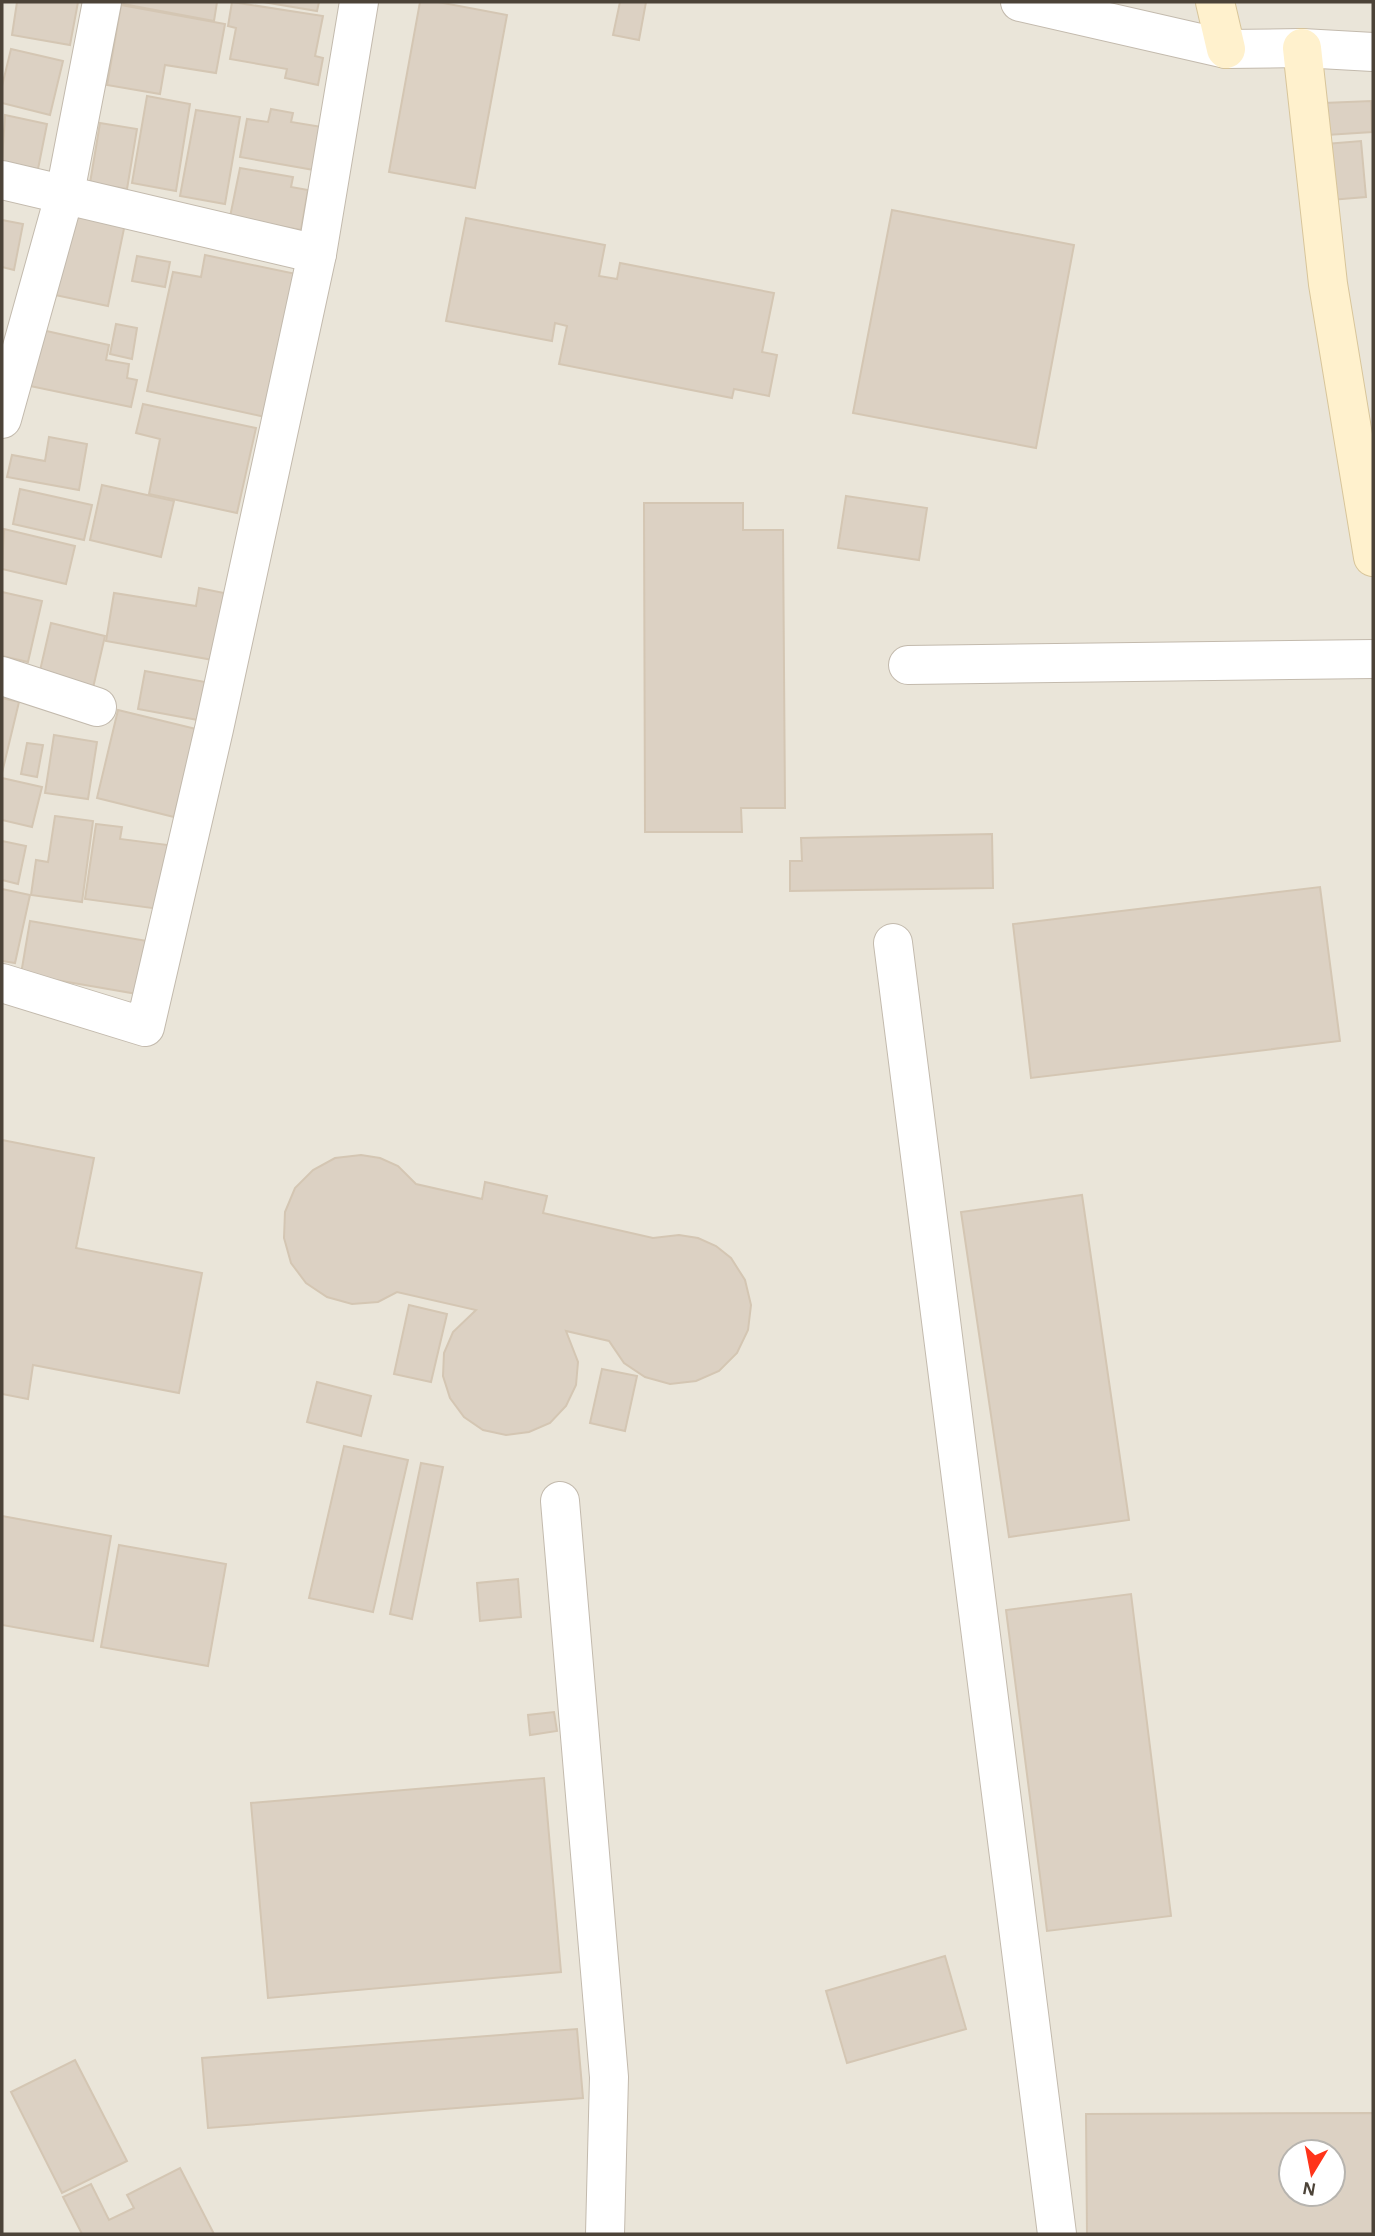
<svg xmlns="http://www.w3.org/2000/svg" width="1375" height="2236" viewBox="0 0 1375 2236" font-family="'Alegreya Sans',sans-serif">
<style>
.residential{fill:#eae5d9;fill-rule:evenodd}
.building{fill:#dcd1c3;stroke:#d4c6b3;stroke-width:2;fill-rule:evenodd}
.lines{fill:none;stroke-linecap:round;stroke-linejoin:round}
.street-casing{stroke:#c3baad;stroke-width:40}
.secondary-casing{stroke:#d8c59a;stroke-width:40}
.street{stroke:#fff;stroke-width:38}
.secondary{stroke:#fff1cd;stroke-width:38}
</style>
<rect width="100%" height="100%" fill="#f6f3ec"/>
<path class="residential" d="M2,2H1373V2234H2ZM1291,2152H1333V2194H1291Z"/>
<g class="building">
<polygon points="17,2 78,2 70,45 12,35"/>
<polygon points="124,2 217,2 214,21 123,4"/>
<polygon points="232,2 323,16 315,56 323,58 318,85 285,78 287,69 230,59 236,28 228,26"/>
<polygon points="263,2 319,2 317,11"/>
<polygon points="420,2 438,2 507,15 475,188 389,172"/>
<polygon points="620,2 646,2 639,40 613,35"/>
<polygon points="121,5 225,24 216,73 165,65 160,94 107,85"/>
<polygon points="11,49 63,61 50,115 2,103 2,86"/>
<polygon points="147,96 190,104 176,191 132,183"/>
<polygon points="1371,101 1372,132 1327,135 1324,103"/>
<polygon points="271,109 293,113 291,122 322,127 314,170 240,157 247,119 268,122"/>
<polygon points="196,110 240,117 225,204 180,196"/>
<polygon points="5,115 47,124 38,169 2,162"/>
<polygon points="100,123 137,129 127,189 90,183"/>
<polygon points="1361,141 1366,197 1318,201 1314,145"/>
<polygon points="240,168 293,177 291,187 308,190 301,230 230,217"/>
<polygon points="74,203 127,214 108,306 55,295"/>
<polygon points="892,210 1074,245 1036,448 853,413"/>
<polygon points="466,218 605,245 599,276 617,279 620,263 774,293 762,352 777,355 769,396 734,389 732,398 559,364 567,326 555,323 552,341 446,321"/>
<polygon points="2,220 23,224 14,270 2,267"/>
<polygon points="205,255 296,274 265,417 147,391 173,272 201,277"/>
<polygon points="137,256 170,262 165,287 132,281"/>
<polygon points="116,324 137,328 132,359 110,354"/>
<polygon points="42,330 109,345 106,360 129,364 127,378 137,380 131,407 30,386"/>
<polygon points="143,404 256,428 237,513 149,494 160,439 136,433"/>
<polygon points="49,437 87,444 79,490 7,477 12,455 45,461"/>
<polygon points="102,485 174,501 161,557 90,540"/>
<polygon points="20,489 92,505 84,540 13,524"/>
<polygon points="846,496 927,508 919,560 838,548"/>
<polygon points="644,503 743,503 743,530 783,530 785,808 741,808 742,832 645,832"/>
<polygon points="4,529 75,546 66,584 2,569"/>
<polygon points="199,588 224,593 213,660 106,641 114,593 196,606"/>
<polygon points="2,592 42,601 28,662 2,656"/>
<polygon points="51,623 105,636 93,688 39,675"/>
<polygon points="145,671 205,682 198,720 138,709"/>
<polygon points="2,698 19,702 2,773"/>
<polygon points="118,710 196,729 174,817 97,798"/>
<polygon points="54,735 97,742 88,799 45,793"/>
<polygon points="27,743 43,745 37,777 21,774"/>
<polygon points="2,778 42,787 32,827 2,820"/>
<polygon points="55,816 93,821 82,902 31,895 36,860 48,862"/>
<polygon points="96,824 122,827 120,839 168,845 159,909 85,899"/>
<polygon points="992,834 993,888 790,891 790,861 802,861 801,838"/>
<polygon points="2,841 26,846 18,884 2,880"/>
<polygon points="1320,887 1340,1041 1031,1078 1013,924"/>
<polygon points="2,889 30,895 15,963 2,961"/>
<polygon points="30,921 153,942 143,995 21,974"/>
<polygon points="2,1140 94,1158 76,1248 202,1273 179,1393 33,1365 28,1399 2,1394"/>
<polygon points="361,1155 380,1158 398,1166 416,1184 482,1199 485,1182 547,1196 543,1213 653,1238 679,1235 698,1238 716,1246 731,1258 745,1280 751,1305 748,1330 737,1353 719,1371 696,1381 670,1384 645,1377 624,1363 609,1341 566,1331 578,1362 576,1385 566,1406 550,1423 529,1432 506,1435 483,1430 464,1417 450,1398 443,1376 444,1353 453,1332 476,1310 397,1292 378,1302 352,1304 327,1297 306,1283 291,1263 284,1238 285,1212 295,1188 313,1170 335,1158"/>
<polygon points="1082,1195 1129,1520 1009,1537 961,1212"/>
<polygon points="409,1305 447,1314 431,1382 394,1374"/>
<polygon points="602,1369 637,1376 625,1431 590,1423"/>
<polygon points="317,1382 371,1396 361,1436 307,1422"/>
<polygon points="344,1446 408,1460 373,1612 309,1598"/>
<polygon points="421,1463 443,1467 412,1619 390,1614"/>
<polygon points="2,1516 111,1536 93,1641 2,1625"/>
<polygon points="119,1545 226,1564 208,1666 101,1647"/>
<polygon points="518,1579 521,1617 480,1621 477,1583"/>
<polygon points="1131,1594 1171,1916 1047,1931 1006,1610"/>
<polygon points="554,1712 557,1731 530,1735 528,1715"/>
<polygon points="544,1778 561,1972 268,1998 251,1803"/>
<polygon points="945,1956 966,2029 847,2063 826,1991"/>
<polygon points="577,2029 583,2098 208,2128 202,2058"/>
<polygon points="75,2060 127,2161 62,2193 11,2092"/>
<path d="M1373,2113V2234H1087L1086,2114ZM1291,2152H1333V2194H1291Z"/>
<polygon points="180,2168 214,2234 82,2234 63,2197 91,2184 109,2220 134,2208 127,2195"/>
</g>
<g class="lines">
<g class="street-casing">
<g id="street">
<polyline points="1020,2 1226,49 1302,48 1373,52"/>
<polyline points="2,180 317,254"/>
<polyline points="2,419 65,193 102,2"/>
<polyline points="908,665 1373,659"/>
<polyline points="2,676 97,707"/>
<polyline points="893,943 1057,2234"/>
<polyline points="2,983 145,1027 214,729 317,254 359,2"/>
<polyline points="560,1501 609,2077 605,2234"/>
</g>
</g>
<g class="secondary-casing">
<g id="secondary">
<polyline points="1215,2 1226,49"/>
<polyline points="1302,48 1328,284 1373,557"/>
</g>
</g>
<use href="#street" class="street"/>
<use href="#secondary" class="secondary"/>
</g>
<rect width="1375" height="2236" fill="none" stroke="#4c4338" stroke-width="7"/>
<g transform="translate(1312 2173) rotate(190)"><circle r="33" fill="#ffffff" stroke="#b7b4af" stroke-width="2"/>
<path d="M0-5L12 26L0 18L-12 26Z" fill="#ff341a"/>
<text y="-10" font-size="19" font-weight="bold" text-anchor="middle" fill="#4c4338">N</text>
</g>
</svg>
